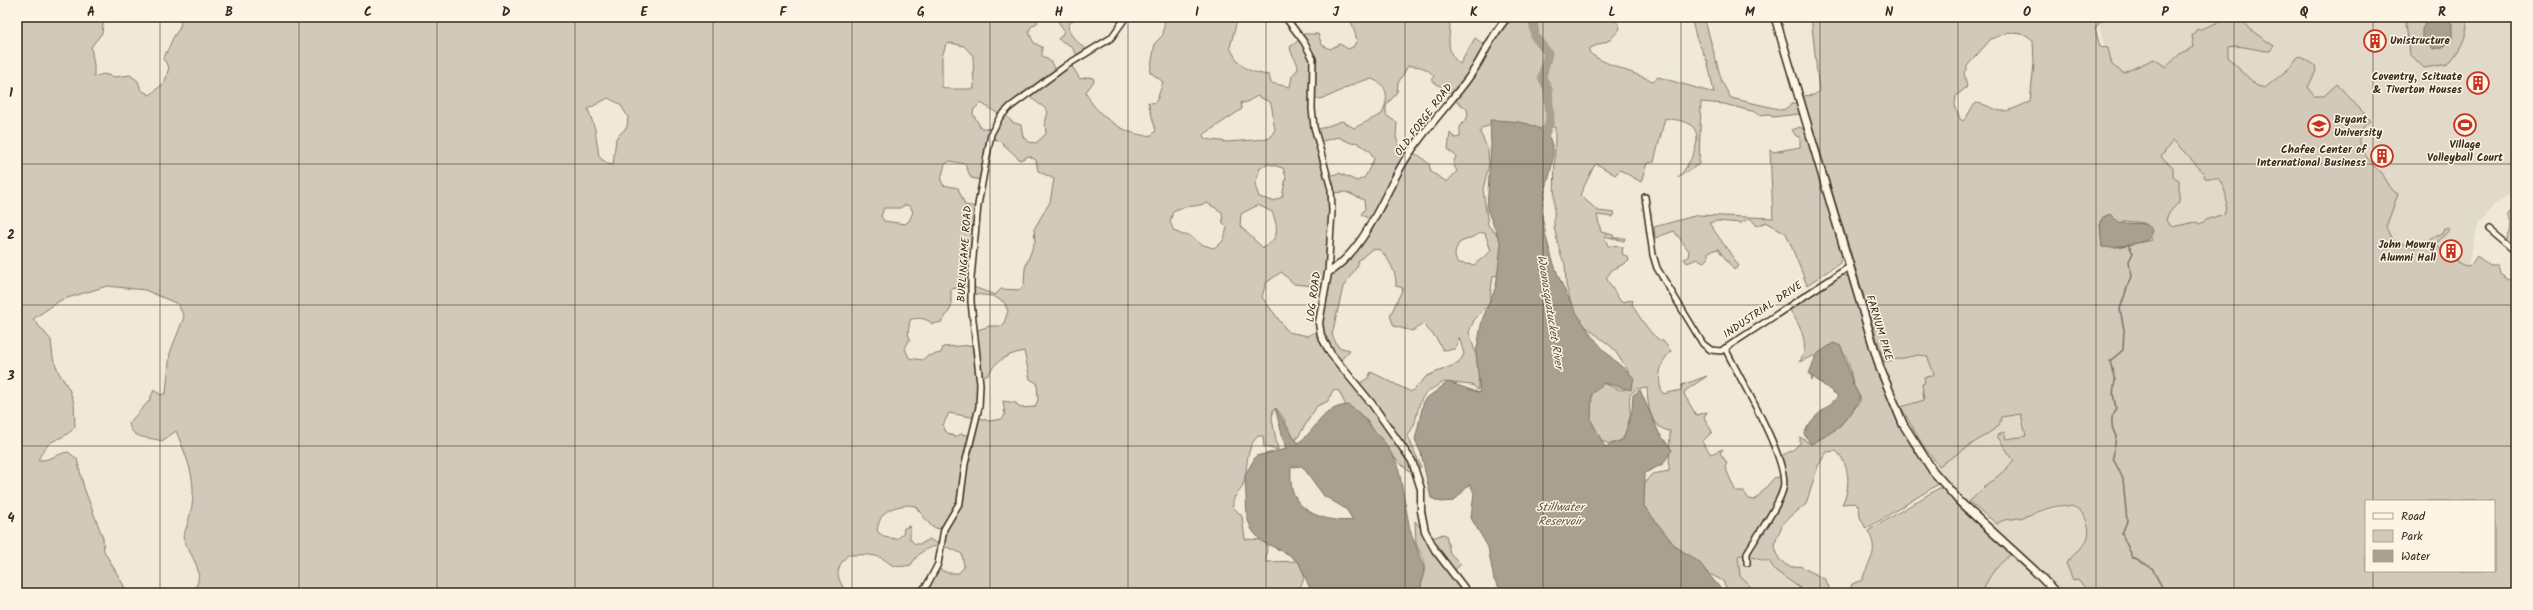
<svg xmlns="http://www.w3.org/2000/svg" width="2533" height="610" viewBox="0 0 2533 610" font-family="Kalam,sans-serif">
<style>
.built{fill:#e1d9c9}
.green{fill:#d2c9ba;stroke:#867a6c;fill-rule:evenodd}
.water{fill:#aaa091;stroke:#7e7163;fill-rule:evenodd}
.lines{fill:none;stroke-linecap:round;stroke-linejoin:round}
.stream{stroke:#7e7163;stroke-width:1.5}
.river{stroke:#aaa091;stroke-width:9}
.minor-casing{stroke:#3b2a1e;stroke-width:8}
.tertiary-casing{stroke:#3b2a1e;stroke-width:9}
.secondary-casing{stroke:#3b2a1e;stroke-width:10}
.minor{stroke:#fcf5e5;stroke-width:5}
.tertiary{stroke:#fcf5e5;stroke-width:6}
.secondary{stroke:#fcf5e5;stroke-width:7}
.grid{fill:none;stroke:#3b2a1e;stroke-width:1;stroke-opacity:0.55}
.labels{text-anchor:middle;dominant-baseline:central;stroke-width:3;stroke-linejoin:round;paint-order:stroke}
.poi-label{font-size:11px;font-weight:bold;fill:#3b2a1e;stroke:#fcf5e5;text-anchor:end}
.street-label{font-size:11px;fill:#3b2a1e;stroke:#fcf5e5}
.water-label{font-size:12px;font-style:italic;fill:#625346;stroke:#fcf5e5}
.neatline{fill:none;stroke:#3b2a1e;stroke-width:1.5}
.grid-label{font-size:13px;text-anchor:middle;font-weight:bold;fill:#3b2a1e}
</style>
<rect width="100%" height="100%" fill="#f0e9d9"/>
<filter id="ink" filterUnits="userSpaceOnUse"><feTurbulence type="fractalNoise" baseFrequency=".025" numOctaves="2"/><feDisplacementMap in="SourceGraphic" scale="8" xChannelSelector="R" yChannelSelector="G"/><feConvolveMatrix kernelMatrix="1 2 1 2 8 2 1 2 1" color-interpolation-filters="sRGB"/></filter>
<g filter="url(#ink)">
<g class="built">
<polygon points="2097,17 2516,17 2516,189 2494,205 2479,223 2466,273 2057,257 2112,78"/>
<polygon points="1918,355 1929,358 1934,373 1933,376 1924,377 1925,383 1922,384 1924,400 1906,404 1897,409 1879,364"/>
<polygon points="2021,414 2026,436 2006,439 1997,436 2014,461 1994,480 1984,486 1966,505 1933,470 2001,417"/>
<polygon points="2070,505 2079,510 2085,518 2089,533 2086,542 2066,563 2089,593 1983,593 1985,584 1995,569 2013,552 1991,529 2001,520 2019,518"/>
<polygon points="1740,554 1747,554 1759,562 1769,561 1776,571 1800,588 1801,593 1751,593 1750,586 1740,576 1738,555"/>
</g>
<g class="green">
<path d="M17,17H104L102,33L91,47L94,65V77L103,74L115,77L130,75L138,81L141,90L150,95L165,82L169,67L163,59C167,52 169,47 172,40C175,32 184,28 179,17H1034L1038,22L1030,28L1029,33L1034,43L1042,47V56L1050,61L1056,71L1070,63L1080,79L1089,77L1093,78L1094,81L1086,92C1093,114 1130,139 1152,135L1156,131L1148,102L1153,103L1157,100L1163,82L1150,72L1155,43L1163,35L1165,17H1238L1230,47C1239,67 1247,72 1269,75L1271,83L1290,87L1292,76L1298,69C1298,60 1291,56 1290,47L1302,38L1299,34H1318L1322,45L1330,49L1340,44L1348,49L1353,47L1357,40L1350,17H1449C1447,22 1450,22 1450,26C1449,41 1446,53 1460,64L1475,38L1487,47L1506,20L1503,17H1608C1614,19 1619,22 1620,29L1610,40L1590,48L1589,52C1598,62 1637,74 1653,81L1658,77L1714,93L1708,63L1696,37L1691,17H1704L1722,82L1731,98L1783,110L1797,101L1800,114L1772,117L1770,114L1758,115L1755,112L1724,104L1701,102L1699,164L1678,178C1687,168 1706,139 1692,126C1686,120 1674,120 1665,118L1654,162L1647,163L1641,182L1620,170L1615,175L1597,164L1594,166L1580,195L1598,211L1615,213L1613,217L1597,215L1601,232L1613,235L1614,238H1625L1624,241L1604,236L1608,246L1623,247L1622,254L1628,257L1629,261L1612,270L1606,278L1621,302L1633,300L1632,304C1636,312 1654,341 1663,341L1671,351C1660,362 1656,379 1663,394L1681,390L1682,385L1707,376L1685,391L1684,394L1696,415L1707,412L1704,417L1712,432L1702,442L1711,454L1723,449L1720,453L1727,463L1725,467L1736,492H1744L1749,499L1755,500L1774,478L1783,476L1779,457L1793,450L1800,443V437L1811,444L1838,428L1860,402V397C1849,385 1853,364 1842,350L1815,369L1812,381L1810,371L1817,357L1813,356L1799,362C1812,347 1799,323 1789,309L1839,275L1848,276C1870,349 1888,421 1937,481V485L1866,529L1860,517L1859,507L1855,503L1842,504C1851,488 1850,464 1836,451L1827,452L1818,466L1806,504L1783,523L1776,540L1775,547L1779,559L1786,565L1792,567L1800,566L1826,580L1831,593H1801L1800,588L1776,571L1769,561C1757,562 1746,551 1738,556L1740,576L1750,586L1751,593H1728L1723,581L1710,574L1660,538L1637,492L1652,474L1669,471L1670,431C1649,428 1648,405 1647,388L1636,389L1630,395C1628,404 1633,420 1629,429C1620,449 1599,448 1592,427C1589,419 1590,408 1588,399L1599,383C1610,383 1619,394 1628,388L1632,377L1613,348L1584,325L1573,310L1566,285L1565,264L1561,256L1554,227L1555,127C1547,126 1541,129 1533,129C1516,129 1498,121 1482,128L1480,132L1488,150L1489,164L1483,189L1488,225L1503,242L1502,274L1493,276L1489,305L1474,320L1469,332L1479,364L1478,390L1472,385L1444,382C1419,395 1421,398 1415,422C1414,427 1410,431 1408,436L1421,467L1409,472L1388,451L1365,418L1346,406L1339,391L1333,390L1328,401L1317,406L1296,440L1287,432L1285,420L1277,409L1273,410L1272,419L1278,450L1264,447L1263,436H1258C1244,450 1249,468 1243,485C1240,493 1231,497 1233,507L1242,516L1245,539L1262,540L1267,545L1266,562L1301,561C1305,570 1306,580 1299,588H1290L1289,593H925L922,590L937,568L948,573H959L964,567L962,554C941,542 924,543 911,565C887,570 893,561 876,556C867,554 857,555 848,555C834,569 836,578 847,593H191C209,574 190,557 183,537C200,492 194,474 176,431L162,441C150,437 131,440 129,423L149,401L154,390L161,395L166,393L170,353L184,317L178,304L145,290L107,286L61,300L33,319L51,340L53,358L59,373L69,389L74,403L75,427C60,444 51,433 38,460C49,461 57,454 68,452L77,459L84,488L103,538L104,551L124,586L125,593H17ZM951,43L964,46L973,56L974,89H949L942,87V57L946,44ZM1408,66C1420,66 1426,67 1434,76L1431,80L1453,95L1452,98L1467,109L1468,116L1460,127V137L1455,138L1450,133L1448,150L1456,156L1453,164L1457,171L1447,182L1431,172L1429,164L1420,156L1400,148L1396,137L1397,123L1386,115V106L1397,92L1398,83ZM1372,79C1389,86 1389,97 1382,114L1354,128L1342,121L1316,130L1313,100C1334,99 1350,81 1372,79ZM1028,94C1035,103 1045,106 1048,112L1045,123L1046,134L1036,143L1029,142L1023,137L1021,125L1012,122L1004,113ZM1257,96L1270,102C1274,111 1272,119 1275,129L1271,137L1267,139L1228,142L1205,139L1203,135L1242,109L1241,102L1245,103ZM608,98L620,104L628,117L627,127L616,138L613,165L608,164L599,157L595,129L588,109ZM981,103L1000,115L991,129L981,128L973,114L974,109ZM1338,137L1351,143L1356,142L1370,151L1374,159L1365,177L1357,181L1339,173L1329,176L1319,142ZM991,138L1000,141L1020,160L1029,156L1036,160L1038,171L1054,179L1050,202L1034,229L1035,241L1025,268L1024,285L1020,290L1001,289L995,295L971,286L972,294L993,296L1004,302L1008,311L1003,326H989L975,331L976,345L943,347L941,353L927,356L922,360L909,358L905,348L910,339L908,333L910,320C916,317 928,318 932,324L942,322L951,308V289L970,286L978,207L965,205L958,188L943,185L941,180L945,164L950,161L965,164L971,178L981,180ZM1269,164L1283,168L1286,177L1282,197L1273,201L1259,197L1255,185L1260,168ZM1346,192L1364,200L1365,209L1361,214L1372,221L1343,262L1329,271L1332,193ZM1207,203L1222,212L1223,223L1227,227C1224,238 1225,243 1213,248L1201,244L1189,235H1183L1174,231L1170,222L1173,211C1188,204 1194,208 1207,203ZM905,205L910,206L913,212L909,221L905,224L884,221L881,216L884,208H900ZM1258,205L1272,212C1279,228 1279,239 1263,248L1240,226L1241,214ZM1481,233H1485L1491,251L1474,265L1458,263C1453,256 1455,251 1459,243ZM1372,249L1380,250C1389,259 1397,273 1396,286L1403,288L1390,316L1394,326L1412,331L1423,324L1436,338L1443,350L1455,349L1459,337L1464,354L1459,363L1427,376L1411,392L1371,372L1368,378L1357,385L1339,362L1350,350L1338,347L1332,335L1343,287L1358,265V261ZM1281,272L1294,284L1324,287L1320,329L1308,336L1288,332L1262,297L1266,283ZM1024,351L1030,379L1037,383L1038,400L1035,407L1020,408L1016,403L1003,401L1005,415L1002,419L989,421L977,417L980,375H988C997,359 1007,355 1024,351ZM949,413L976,418L972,436L961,434L955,437L946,432L943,425ZM909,505L915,506L932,527L944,530L941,545L929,539L921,544H915L910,539V526L904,528L903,534L897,539L884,537L877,531C880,511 890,507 909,505Z"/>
<path d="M1055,17H1077C1075,20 1072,20 1070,23C1063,32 1082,45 1087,51L1078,56L1071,46L1058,39L1062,35L1064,30Z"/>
<path d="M1811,17H2105L2095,28L2100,47L2108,48L2112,65L2123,73L2154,59L2166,67L2181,53L2194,47L2192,36L2196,30C2212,27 2223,17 2239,17L2249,29L2274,46L2270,51C2257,51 2241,44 2228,47V58L2257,86L2265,88L2292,66L2296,59L2300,56L2315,66L2316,71L2308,87L2314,96H2324L2337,84L2371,121C2369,123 2364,126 2362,129C2353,143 2371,164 2380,172C2388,179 2388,189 2398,194L2386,227L2392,240L2415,248L2420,244L2429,243L2433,237L2442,233L2444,228L2450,229L2438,242L2437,246L2450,257L2455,256L2459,263L2465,266L2471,265L2477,256L2490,266H2498L2500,274L2509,280L2516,277V593H2089L2078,579L2073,580L2066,563C2072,556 2080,550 2085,543C2094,531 2085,508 2070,506C2055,503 2034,515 2019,518C2011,520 2003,518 1997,524L1969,502C1983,487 2000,476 2014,461L1997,436L2004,432L2006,439L2026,436L2021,414L2001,417L1999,426L1939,466L1922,444L1901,407L1924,400L1922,384L1925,383L1924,377L1933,376L1934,373L1927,356L1918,355L1884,362L1803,96L1814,95L1819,91ZM2009,32L2026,35L2033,40L2034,63L2030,102C2020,105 2007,114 1997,110C1989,107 1985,104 1976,103C1970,108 1969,116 1963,121L1960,119L1955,105L1956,96L1967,87L1964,73L1968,65L1991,39ZM2173,140L2203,172L2205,178H2218C2226,190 2229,200 2224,214L2208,219L2200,224L2196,222L2172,227L2166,221L2168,214L2179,202V180L2173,177V167L2161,157ZM2108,217L2116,220L2144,223L2152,240L2118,247L2102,246L2100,221ZM2366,501H2494V571H2366Z"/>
<path d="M2405,17H2463L2467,20C2467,39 2460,50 2448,64L2424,68L2410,54Z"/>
<polygon points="1800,127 1806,131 1842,254 1840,263 1807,285 1786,233 1766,222 1757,226 1750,218 1741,223 1716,221 1709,223 1739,266 1734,270 1718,249 1708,252 1708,259 1704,262 1697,259 1687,263 1684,259 1688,257 1689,251 1674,231 1655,238 1654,227 1698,215 1773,218 1770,149 1773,152 1800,147 1800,137 1796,136 1792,130"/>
<path d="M2516,206V251L2505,243C2512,232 2514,225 2509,213Z"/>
<path d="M1939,488H1944L2013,552C2000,564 1987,575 1983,593L1850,591L1852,584L1862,580C1869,559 1880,553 1868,531Z"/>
<polygon points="1415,521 1430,539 1443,534 1446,535 1450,553 1461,564 1452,573 1469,593 1418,593 1420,584 1424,578 1424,560 1416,544"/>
</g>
<g class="water">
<polygon points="2429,17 2448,17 2452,24 2452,40 2443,47 2433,49 2422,37 2422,29"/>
<path d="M1490,120C1508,121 1530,120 1545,133C1566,152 1539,192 1542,215C1549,263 1570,312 1603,349C1612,359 1624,368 1634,378L1631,390L1604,383L1592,394L1591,420L1605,447L1623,440L1632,411L1633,395L1640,390L1659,433L1672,450L1663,464L1645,473L1644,506L1675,546L1699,562L1724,593H1503L1494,580L1488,547L1471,518L1474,493L1470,484L1454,501L1441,502L1431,498L1421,453L1415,440L1424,400L1448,382L1480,393L1476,353L1482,320L1496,287L1501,244L1487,209L1491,145Z"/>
<path d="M2110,214L2119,223L2146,224L2153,230C2152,234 2151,237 2148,239C2143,243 2108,249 2102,247L2100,223L2103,217Z"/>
<path d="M1833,343L1841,346L1853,384L1860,398C1849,421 1833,433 1811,444L1804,434C1812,414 1825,412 1838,396L1809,374L1816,355Z"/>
<path d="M1348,405L1359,413L1385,443L1398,465L1410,530L1424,568L1420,593H1312L1299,563L1288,554L1261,541L1252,530L1247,518L1245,475L1256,456L1286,449L1275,408L1298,443C1318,429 1321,407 1348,405ZM1302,466L1324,496L1346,509L1353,520C1332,523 1303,515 1294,495C1290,486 1291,476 1291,467Z"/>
</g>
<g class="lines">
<path class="stream" d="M2128,244L2133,253L2129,261L2131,276L2120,309L2124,330L2123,350L2110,361L2115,381L2113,394L2116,408C2110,416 2111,428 2116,436L2113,458L2123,479L2127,521L2122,534L2133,558L2152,568L2165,593"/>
<polyline class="river" points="1533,17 1535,37 1548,53 1542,77 1548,89 1550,121 1541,145"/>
<g class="minor-casing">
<g id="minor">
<polyline points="1285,17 1304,42 1313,59 1312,109 1314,127 1331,189 1332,211 1328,273"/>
<polyline points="1645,197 1653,255 1657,268 1703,344 1711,350 1721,351 1849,267"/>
<polyline points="2489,229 2516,252"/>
<path d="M1725,348C1738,376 1791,462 1783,489C1779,506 1757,535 1747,553V563"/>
<polyline points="919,593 927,585 938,564 944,529 960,502 965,464 979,407 980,384 971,302 971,278 978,205 991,134 1000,117 1010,107 1067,65 1111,38 1126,17"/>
</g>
</g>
<g class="tertiary-casing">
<path id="tertiary" d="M1468,593L1435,550L1425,531L1421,511V489L1412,461L1372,404L1331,354L1321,336L1319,323L1328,273C1366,248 1380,203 1402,165C1420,134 1446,108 1467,80C1482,61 1491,34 1508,17"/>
</g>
<g class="secondary-casing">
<polyline id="secondary" points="1775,17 1880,368 1903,424 1933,471 1960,502 2034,570 2056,593"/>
</g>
<use href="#minor" class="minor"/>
<use href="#tertiary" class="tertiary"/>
<use href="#secondary" class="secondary"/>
</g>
</g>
<path class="grid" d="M160,17V593M299,17V593M437,17V593M575,17V593M713,17V593M852,17V593M990,17V593M1128,17V593M1266,17V593M1405,17V593M1543,17V593M1681,17V593M1820,17V593M1958,17V593M2096,17V593M2234,17V593M2373,17V501M17,164H2516M17,305H2516M17,446H2516M2373,571V593"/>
<defs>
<g id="building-ring" transform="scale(1.15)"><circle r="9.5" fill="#fcf5e5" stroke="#c8321e" stroke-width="1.5"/><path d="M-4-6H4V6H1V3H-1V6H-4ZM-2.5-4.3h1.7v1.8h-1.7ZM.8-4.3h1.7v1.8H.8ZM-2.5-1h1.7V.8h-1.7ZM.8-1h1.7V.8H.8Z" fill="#c8321e"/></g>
<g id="stadium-ring" transform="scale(1.15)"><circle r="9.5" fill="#fcf5e5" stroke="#c8321e" stroke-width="1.5"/><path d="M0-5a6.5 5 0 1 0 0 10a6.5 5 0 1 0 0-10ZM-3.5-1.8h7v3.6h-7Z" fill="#c8321e"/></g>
<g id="university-ring" transform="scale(1.15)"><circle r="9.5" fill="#fcf5e5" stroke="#c8321e" stroke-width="1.5"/><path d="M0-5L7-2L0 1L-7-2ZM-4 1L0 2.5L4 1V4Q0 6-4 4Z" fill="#c8321e"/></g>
</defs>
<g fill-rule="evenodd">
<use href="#building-ring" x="2375" y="41"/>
<use href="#building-ring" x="2478" y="83"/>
<use href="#stadium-ring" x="2465" y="125"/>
<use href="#university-ring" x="2319" y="126"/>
<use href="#building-ring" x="2382" y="156"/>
<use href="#building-ring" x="2451" y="251"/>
</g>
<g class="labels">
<g class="poi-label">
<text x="2390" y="41" text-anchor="start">Unistructure</text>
<text x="2462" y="77">Coventry, Scituate<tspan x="2462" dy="13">&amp; Tiverton Houses</tspan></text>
<text x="2334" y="120" text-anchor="start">Bryant<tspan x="2334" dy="13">University</tspan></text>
<text x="2465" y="145" text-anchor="middle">Village<tspan x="2465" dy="13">Volleyball Court</tspan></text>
<text x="2366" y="150">Chafee Center of<tspan x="2366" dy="13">International Business</tspan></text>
<text x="2436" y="245">John Mowry<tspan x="2436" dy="13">Alumni Hall</tspan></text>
</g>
<g class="street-label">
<text transform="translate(1424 120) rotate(-53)">OLD FORGE ROAD</text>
<text transform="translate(965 254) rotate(-86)">BURLINGAME ROAD</text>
<text transform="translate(1314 297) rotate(-82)">LOG ROAD</text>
<text transform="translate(1763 310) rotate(-34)">INDUSTRIAL DRIVE</text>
<text transform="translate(1879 328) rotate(73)">FARNUM PIKE</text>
</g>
<g class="water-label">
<text transform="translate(1550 312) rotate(81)">Woonasquatucket River</text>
<text x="1560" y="507">Stillwater<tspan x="1560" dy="14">Reservoir</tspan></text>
</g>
</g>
<rect width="2533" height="610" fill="none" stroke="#fcf5e5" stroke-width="44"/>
<rect x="2365" y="500" width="130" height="72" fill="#fcf5e5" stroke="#afa495"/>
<rect x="2373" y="513" width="20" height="6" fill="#fcf5e5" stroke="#afa495"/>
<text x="2401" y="520" font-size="12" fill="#3b2a1e">Road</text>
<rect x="2373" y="530" width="20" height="12" fill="#d2c9ba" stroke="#afa495"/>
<text x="2401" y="540" font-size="12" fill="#3b2a1e">Park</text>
<rect x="2373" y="550" width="20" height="12" fill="#aaa091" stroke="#afa495"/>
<text x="2401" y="560" font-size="12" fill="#3b2a1e">Water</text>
<rect x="22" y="22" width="2489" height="566" class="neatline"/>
<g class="grid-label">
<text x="91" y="16">A</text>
<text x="229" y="16">B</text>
<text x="368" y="16">C</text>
<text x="506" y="16">D</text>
<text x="644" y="16">E</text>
<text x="783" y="16">F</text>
<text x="921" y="16">G</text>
<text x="1059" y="16">H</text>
<text x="1197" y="16">I</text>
<text x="1336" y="16">J</text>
<text x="1474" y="16">K</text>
<text x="1612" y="16">L</text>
<text x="1750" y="16">M</text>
<text x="1889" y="16">N</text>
<text x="2027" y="16">O</text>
<text x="2165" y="16">P</text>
<text x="2304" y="16">Q</text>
<text x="2442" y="16">R</text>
<text x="11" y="97">1</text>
<text x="11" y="239">2</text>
<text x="11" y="380">3</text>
<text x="11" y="522">4</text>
</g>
</svg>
